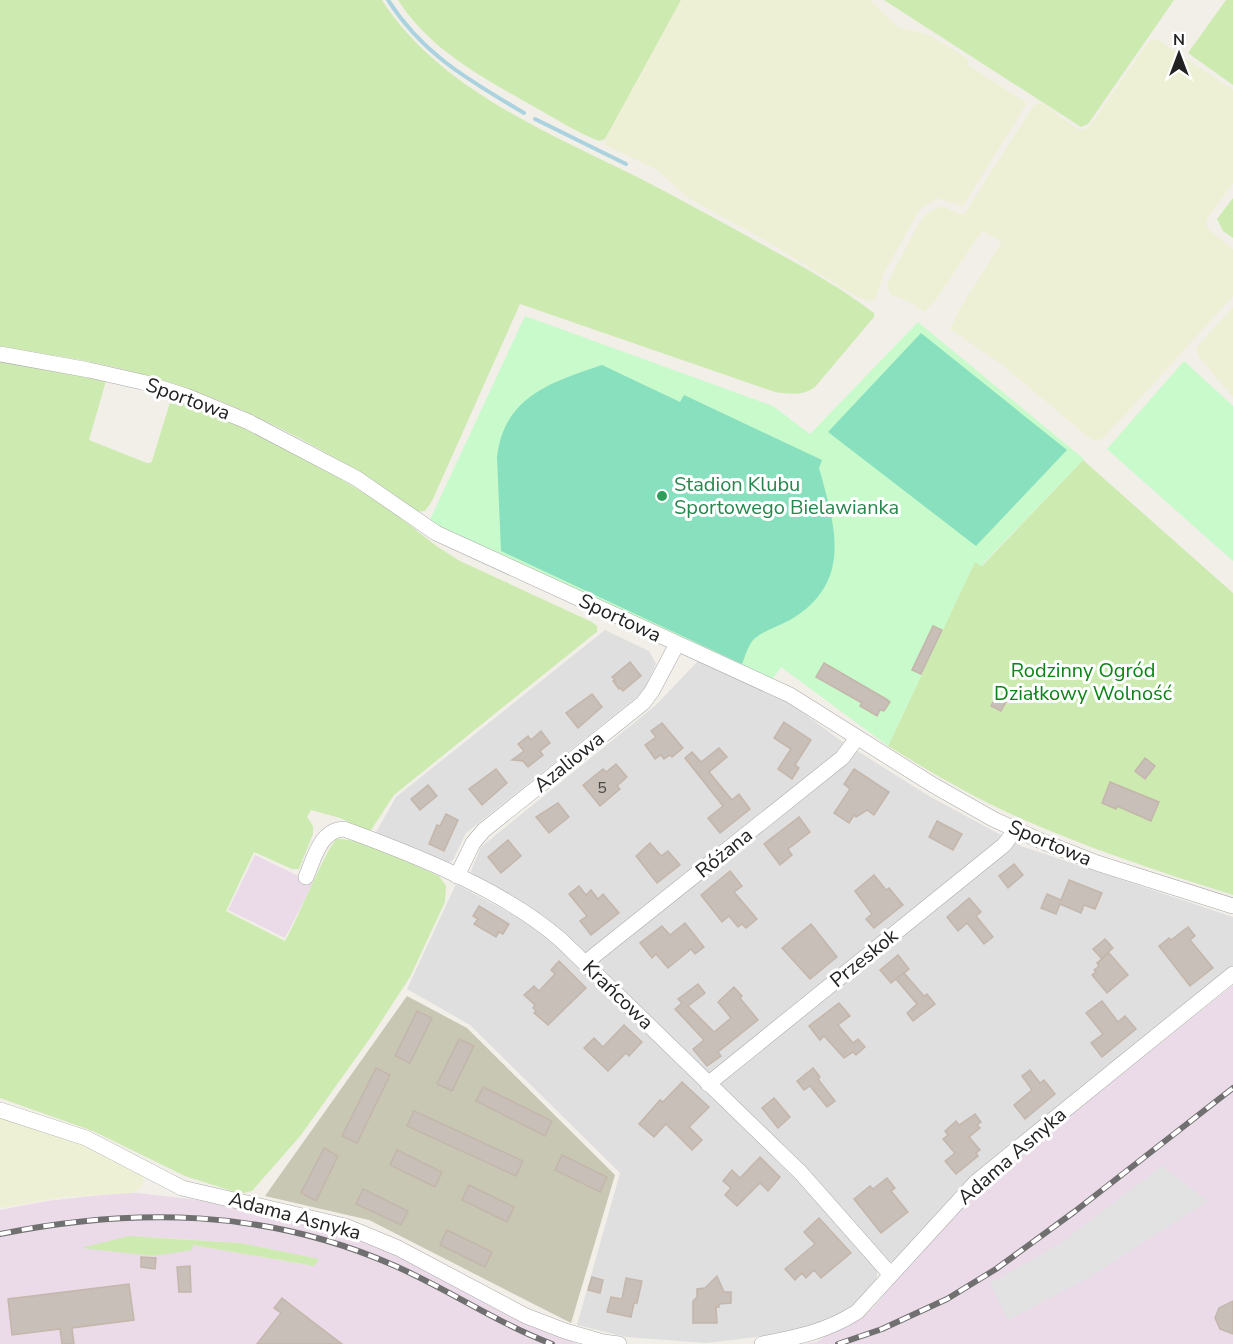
<svg xmlns="http://www.w3.org/2000/svg" width="1233" height="1344" viewBox="0 0 1233 1344" font-family="'Nunito Sans',sans-serif">
<style>
.residential{fill:#e0dfdf}
.industrial{fill:#ebdbe8;fill-rule:evenodd}
.construction{fill:#c7c7b4}
.farmland{fill:#eef0d5}
.grass{fill:#cdebb0}
.park{fill:#c8facc}
.pitch{fill:#88e0be}
.parking{fill:#e2e2e2}
.lines{fill:none;stroke-linecap:round;stroke-linejoin:round}
.stream{stroke:#aad3df;stroke-width:4}
.building{fill:#c7bfb8;stroke:#c4b6ab;stroke-width:1.5}
.street-casing{stroke:#a9a9a9;stroke-width:16}
.street{stroke:#fff;stroke-width:15}
.rail-casing{stroke:#707070;stroke-width:6}
.rail{stroke:#fff;stroke-width:4;stroke-dasharray:11;stroke-linecap:butt}
.leisure-dot{fill:#2e9e5b;stroke:#fff;stroke-width:2}
.labels{text-anchor:middle;dominant-baseline:central;stroke-width:6;stroke-linejoin:round;paint-order:stroke}
.number-label{font-size:16px;fill:#4b4948}
.street-label{font-size:20px;fill:#222;stroke:#fff}
.leisure-label{font-size:20px;fill:#27864d;stroke:#fff;text-anchor:start}
.park-label{font-size:20px;fill:#0c8416;stroke:#fff}
</style>
<rect width="100%" height="100%" fill="#f2efe9"/>
<g class="residential">
<polygon points="605,630 649,651 656,664 643,692 466,833 453,860 447,864 375,834 396,797"/>
<polygon points="698,661 783,698 840,740 929,796 1021,846 1233,917 1233,969 1024,1133 961,1186 894,1261 887,1262 649,1018 473,879 471,871 481,847 656,705"/>
<polygon points="456,884 515,916 537,930 557,946 819,1202 877,1270 877,1280 851,1308 823,1324 772,1335 706,1343 626,1337 577,1325 620,1173 470,1025 407,989"/>
</g>
<g class="industrial">
<polygon points="255,855 313,883 285,938 228,910"/>
<polygon points="1233,985 1233,1344 803,1344 816,1342 872,1309 915,1258 983,1186"/>
<path d="M129,1192L224,1203L295,1216L388,1250L447,1280L501,1312L578,1344H0V1210L47,1201ZM150,1237L240,1243L318,1259L314,1266Z"/>
</g>
<polygon class="construction" points="407,996 467,1028 615,1175 571,1323 369,1220 265,1196"/>
<g class="farmland">
<polygon points="681,0 870,0 898,27 926,34 946,45 968,59 968,65 1027,103 963,206 936,198 935,200 924,206 918,212 884,273 876,298 874,300 867,301 852,294 763,239 688,198 656,169 605,145 606,138"/>
<polygon points="1152,39 1160,41 1233,90 1233,183 1208,217 1206,224 1210,231 1233,249 1233,296 1124,416 1102,439 1093,441 1001,364 950,329 959,310 1002,242 982,231 936,300 924,312 908,301 891,295 888,289 888,282 919,223 926,214 941,206 960,214 965,213 1034,105 1042,103 1079,130 1086,129 1095,119 1147,43"/>
<polygon points="1233,307 1233,397 1199,357 1196,348"/>
<polygon points="0,1118 86,1146 142,1176 144,1181 141,1187 132,1193 65,1197 0,1208"/>
</g>
<g class="grass">
<path d="M0,0H382C438,88 547,132 637,177C675,196 712,217 749,237C792,261 835,283 874,313V317L815,387C803,396 790,394 775,392L520,304L432,501L425,511L416,512C329,448 231,397 126,370C85,359 42,354 0,347Z"/>
<path d="M398,0H681L605,139L599,141C578,133 558,120 538,109C486,79 431,52 398,0Z"/>
<polygon points="884,0 1174,0 1093,117 1088,124 1081,127"/>
<polygon points="1226,0 1233,0 1233,85 1188,53"/>
<polygon points="1233,198 1233,238 1223,231 1217,219"/>
<path d="M0,360L106,381L89,440L147,463H150L152,461L171,399L207,410L303,456L387,507L435,545L458,560L592,622L597,626V632L594,634L394,795L371,830L369,831L340,818L311,810L307,817L313,826V834L299,869H292L254,852L226,911L285,941C296,924 327,845 337,839C364,838 413,865 439,876L446,886L445,902L410,977L373,1034L301,1135L252,1191L244,1193L235,1192L185,1176L93,1131L0,1098Z"/>
<path d="M1083,460L1233,593V895C1159,872 1084,847 1013,815C969,795 929,771 888,746L975,561L982,566Z"/>
<polygon points="129,1236 240,1243 319,1259 314,1266 193,1245 192,1250 153,1256 81,1248"/>
</g>
<g class="park">
<polygon points="525,316 773,406 810,434 918,322 1084,459 981,566 975,562 888,746 781,667 772,680 428,524"/>
<polygon points="1184,361 1233,406 1233,561 1107,449"/>
</g>
<g class="pitch">
<polygon points="921,333 1067,450 976,546 828,432"/>
<path d="M602,365L680,402L684,395L822,460L819,468C835,526 854,582 790,620C779,626 763,631 754,639C748,645 745,657 742,664L501,551L497,457C504,396 552,382 602,365Z"/>
</g>
<polygon class="parking" points="1162,1166 1208,1201 1090,1277 1008,1320 990,1283 1059,1244"/>
<g class="lines">
<g class="stream">
<path d="M388,0C423,55 469,80 524,113"/>
<polyline points="535,119 626,164"/>
</g>
</g>
<g class="building">
<polygon points="933,626 942,630 921,674 912,670"/>
<polygon points="630,662 641,676 623,691 621,688 619,689 613,681 615,680 612,677"/>
<polygon points="824,663 886,699 890,702 884,711 880,710 877,716 860,706 862,703 816,677"/>
<polygon points="592,694 602,707 578,728 566,713"/>
<polygon points="996,696 1006,702 1001,711 991,706"/>
<polygon points="784,722 811,740 795,765 799,768 792,779 778,769 791,749 774,738"/>
<polygon points="662,723 683,748 672,757 670,755 664,759 661,755 655,759 645,745 656,737 651,731"/>
<polygon points="541,731 550,743 540,751 543,755 528,767 523,761 512,760 524,751 518,744 528,736 531,740"/>
<polygon points="719,748 727,757 709,772 732,800 739,794 750,809 720,833 708,818 723,806 685,758 692,752 701,762"/>
<polygon points="1145,758 1155,766 1145,779 1135,771"/>
<polygon points="616,764 627,777 617,786 620,789 600,806 583,785 603,769 606,772"/>
<polygon points="496,769 507,783 482,805 469,789"/>
<polygon points="854,769 889,792 874,815 867,810 856,817 854,815 849,823 834,813 850,789 844,784"/>
<polygon points="1110,782 1159,802 1151,821 1117,806 1116,809 1102,803"/>
<polygon points="428,785 437,796 420,810 411,799"/>
<polygon points="558,803 569,817 549,833 536,817"/>
<polygon points="446,814 458,820 444,851 429,844 437,825 440,826"/>
<polygon points="799,817 810,832 788,849 792,855 780,865 764,844"/>
<polygon points="937,821 962,834 953,850 929,837"/>
<polygon points="508,840 521,856 501,873 488,857"/>
<polygon points="650,843 661,856 668,851 680,865 657,883 636,856"/>
<polygon points="1014,864 1023,875 1008,888 999,876"/>
<polygon points="730,871 742,886 734,892 757,919 746,928 742,924 738,927 729,916 722,922 701,895"/>
<polygon points="874,875 886,890 889,888 903,905 874,928 866,919 872,914 855,891"/>
<polygon points="1069,880 1102,893 1095,909 1084,905 1081,913 1060,904 1056,914 1041,908 1047,894 1061,900"/>
<polygon points="579,886 586,895 591,890 598,899 603,894 619,913 591,935 580,921 587,916 569,894"/>
<polygon points="969,898 981,912 976,916 993,937 984,944 967,923 958,931 947,917"/>
<polygon points="479,906 509,924 503,934 499,932 496,937 474,924 478,919 473,916"/>
<polygon points="685,923 704,947 695,954 691,949 668,968 656,954 652,958 640,943 662,926 670,935"/>
<polygon points="811,924 837,957 810,979 782,948"/>
<polygon points="1188,927 1195,936 1190,940 1213,968 1190,986 1159,946 1169,938 1171,940"/>
<polygon points="1105,939 1113,948 1101,958 1093,949"/>
<polygon points="1109,953 1128,975 1107,993 1092,975 1096,972 1094,970 1099,966 1097,963"/>
<polygon points="898,955 909,969 891,983 880,970"/>
<polygon points="559,961 586,988 548,1025 534,1013 536,1011 533,1008 535,1005 524,995 534,986 539,991 555,974 551,970"/>
<polygon points="904,973 924,996 927,994 935,1004 913,1021 907,1013 917,1004 896,979"/>
<polygon points="698,984 705,993 688,1006 714,1032 731,1018 718,1002 734,987 742,996 740,998 758,1020 718,1052 721,1056 707,1066 693,1049 704,1040 675,1009 682,1003 678,999"/>
<polygon points="1102,1001 1118,1022 1125,1016 1136,1029 1102,1057 1091,1043 1103,1034 1086,1013"/>
<polygon points="839,1003 850,1016 838,1025 853,1043 858,1039 865,1047 856,1055 853,1052 844,1058 824,1036 820,1040 809,1026"/>
<polygon points="417,1011 432,1018 410,1063 395,1056"/>
<polygon points="624,1025 642,1042 629,1056 626,1053 608,1071 584,1048 594,1038 603,1047"/>
<polygon points="459,1039 474,1046 452,1091 437,1084"/>
<polygon points="376,1068 390,1075 357,1143 342,1136"/>
<polygon points="813,1068 820,1077 818,1079 835,1101 827,1107 810,1086 804,1090 797,1081"/>
<polygon points="1030,1070 1040,1083 1044,1080 1055,1094 1025,1119 1014,1105 1032,1090 1022,1076"/>
<polygon points="682,1082 709,1107 689,1127 702,1140 692,1150 666,1124 654,1137 639,1124 660,1100 663,1102"/>
<polygon points="483,1087 552,1121 545,1136 476,1101"/>
<polygon points="774,1098 790,1117 778,1128 762,1108"/>
<polygon points="414,1111 523,1161 516,1176 407,1126"/>
<polygon points="975,1114 981,1122 977,1125 980,1128 969,1137 980,1150 976,1153 978,1156 956,1174 945,1161 955,1153 943,1139 948,1135 945,1131 956,1121 959,1125"/>
<polygon points="324,1148 338,1156 316,1201 301,1193"/>
<polygon points="397,1150 442,1172 435,1187 390,1165"/>
<polygon points="562,1155 607,1177 600,1192 555,1170"/>
<polygon points="760,1157 780,1177 768,1191 760,1183 737,1206 725,1195 731,1188 723,1181 732,1170 740,1178"/>
<polygon points="887,1178 895,1188 891,1191 908,1212 881,1233 854,1199 870,1186 873,1189"/>
<polygon points="469,1185 514,1207 507,1222 462,1200"/>
<polygon points="363,1189 408,1211 401,1225 356,1204"/>
<polygon points="819,1218 851,1253 821,1278 814,1270 806,1278 802,1273 795,1280 785,1269 815,1244 804,1232"/>
<polygon points="447,1230 492,1252 485,1267 440,1245"/>
<polygon points="141,1257 156,1258 155,1269 141,1267"/>
<polygon points="190,1266 191,1292 179,1292 177,1267"/>
<polygon points="717,1276 724,1292 731,1292 731,1303 719,1304 719,1307 716,1307 717,1323 693,1323 693,1301 697,1297 697,1289 705,1288"/>
<polygon points="592,1277 603,1280 600,1293 588,1290"/>
<polygon points="626,1278 642,1281 637,1303 634,1303 631,1317 607,1312 611,1297 622,1299"/>
<polygon points="129,1284 134,1320 72,1328 74,1344 62,1344 60,1329 12,1335 8,1299"/>
<polygon points="282,1298 304,1315 342,1344 257,1344 281,1313 274,1308"/>
<polygon points="1233,1301 1233,1334 1220,1329 1215,1318 1219,1308"/>
</g>
<g class="lines">
<g class="street-casing">
<g id="street">
<polyline points="0,354 89,370 142,382 186,396 249,422 356,478 436,533 790,695 933,785 993,819 1041,841 1097,863 1233,906"/>
<polyline points="457,876 473,843 484,830 643,703 652,691 677,644"/>
<path d="M306,877C314,859 320,830 344,829C415,855 504,890 561,940L801,1173L890,1274"/>
<polyline points="585,963 842,758 857,738"/>
<polyline points="708,1084 1004,845 1016,829"/>
<polyline points="0,1110 86,1138 182,1188 345,1226 398,1248 526,1316 565,1331 603,1342 619,1344"/>
<path d="M762,1344C798,1337 825,1332 857,1312L976,1182L1233,974"/>
</g>
</g>
<use href="#street" class="street"/>
<g class="rail-casing">
<g id="rail">
<path d="M0,1234C134,1207 266,1209 393,1265C448,1289 497,1323 552,1344"/>
<polyline points="838,1344 882,1329 947,1299 996,1269 1074,1212 1233,1088"/>
</g>
</g>
<use href="#rail" class="rail"/>
</g>
<circle class="leisure-dot" cx="662" cy="496" r="6"/>
<g class="labels">
<g class="number-label">
<text x="602" y="788">5</text>
</g>
<g class="street-label">
<text transform="translate(188 399) rotate(20)">Sportowa</text>
<text transform="translate(620 618) rotate(25)">Sportowa</text>
<text transform="translate(569 762) rotate(-39)">Azaliowa</text>
<text transform="translate(1050 843) rotate(23)">Sportowa</text>
<text transform="translate(724 853) rotate(-39)">Różana</text>
<text transform="translate(864 958) rotate(-39)">Przeskok</text>
<text transform="translate(618 995) rotate(44)">Krańcowa</text>
<text transform="translate(1012 1156) rotate(-41)">Adama Asnyka</text>
<text transform="translate(295 1216) rotate(15)">Adama Asnyka</text>
</g>
<g class="leisure-label">
<text x="674" y="484">Stadion Klubu<tspan x="674" dy="23">Sportowego Bielawianka</tspan></text>
</g>
<g class="park-label">
<text x="1083" y="670">Rodzinny Ogród<tspan x="1083" dy="23">Działkowy Wolność</tspan></text>
</g>
</g>
<g transform="translate(1179 54)" stroke="#ffffff" stroke-width="4.5" paint-order="stroke">
<path d="M0-4.5L10 22L0 15L-10 22Z" fill="#222222"/>
<text y="-9" font-size="16" font-weight="bold" text-anchor="middle" fill="#222222">N</text>
</g>
</svg>
